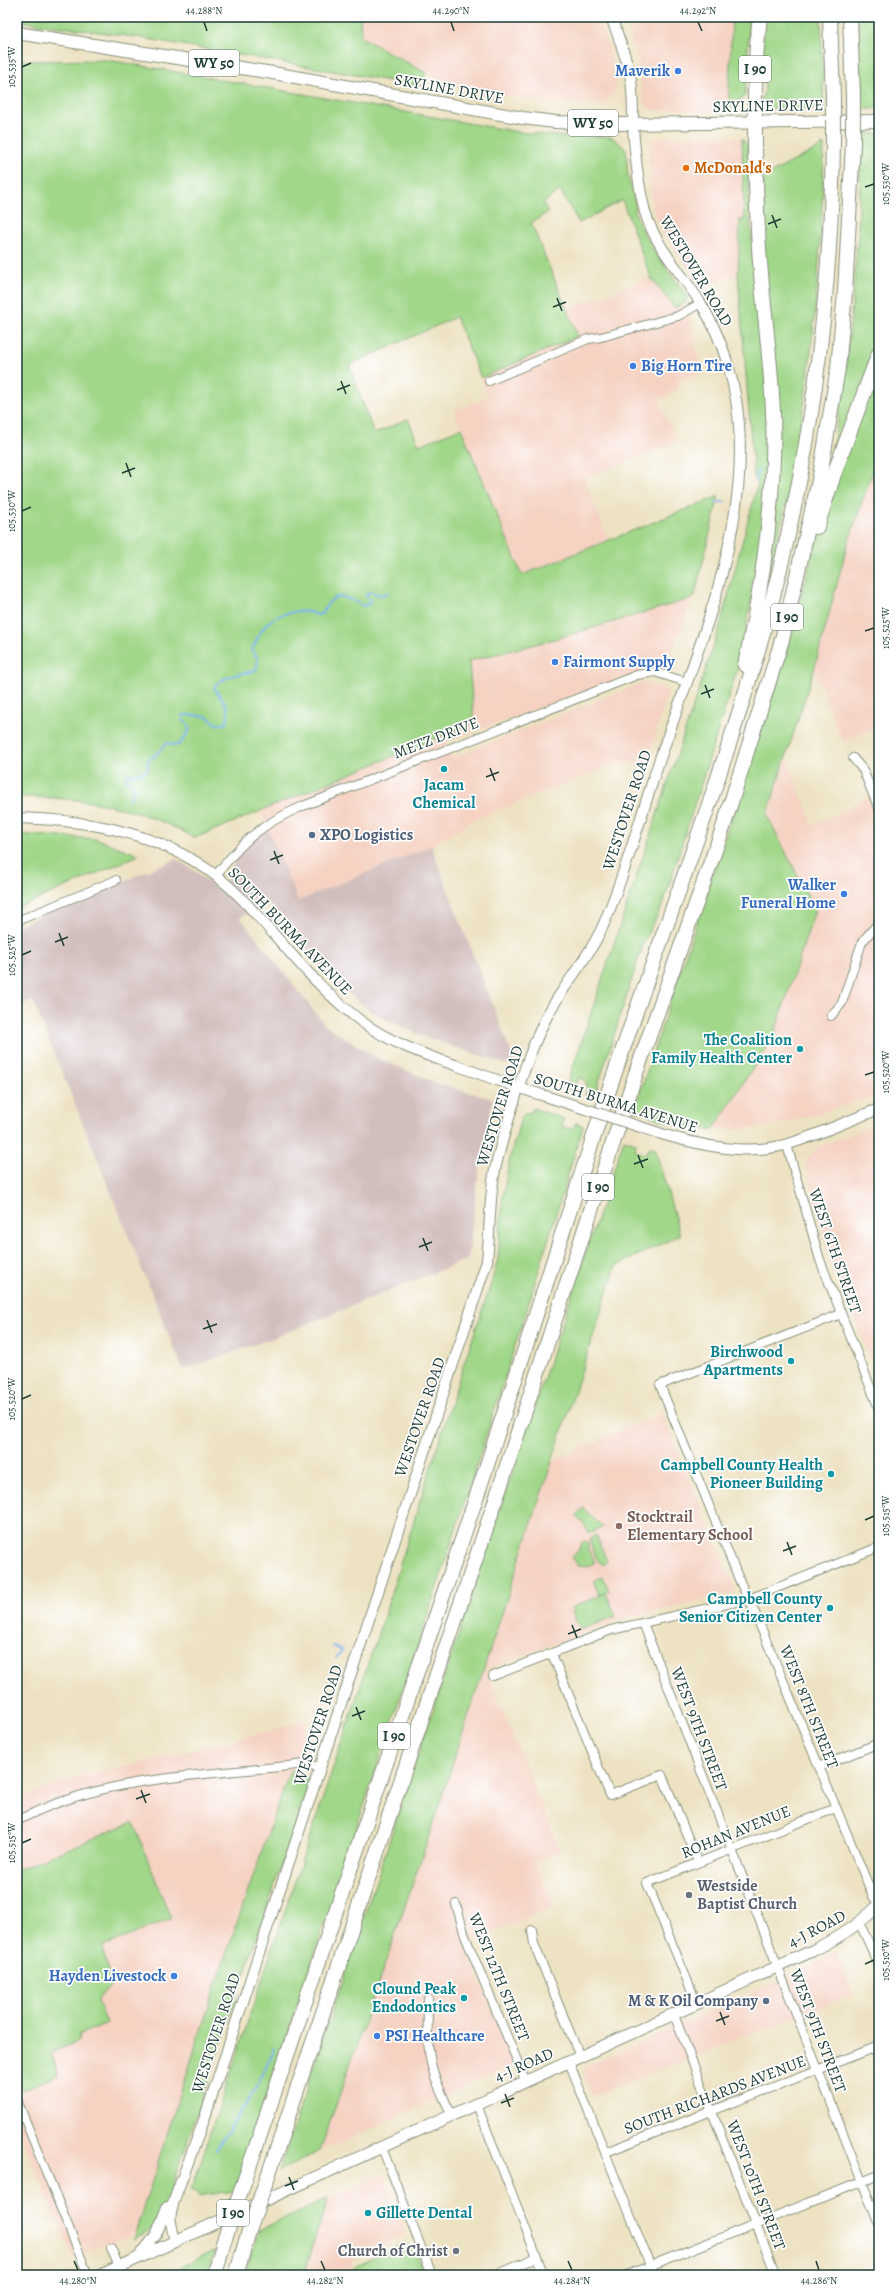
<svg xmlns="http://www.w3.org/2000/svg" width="896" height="2292" viewBox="0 0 896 2292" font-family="Alegreya,serif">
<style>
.built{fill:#f5d2c2}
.industrial{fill:#d1bfbd}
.green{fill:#a0d789;stroke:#608a5e}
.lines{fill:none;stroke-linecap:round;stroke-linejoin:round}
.stream{stroke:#7eb5ee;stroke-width:2}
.minor-casing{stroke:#86907b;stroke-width:10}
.tertiary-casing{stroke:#86907b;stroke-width:12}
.secondary-casing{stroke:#86907b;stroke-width:13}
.primary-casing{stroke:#86907b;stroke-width:14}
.motorway-casing{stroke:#86907b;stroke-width:16}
.minor{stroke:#fff;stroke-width:8}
.tertiary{stroke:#fff;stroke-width:10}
.secondary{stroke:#fff;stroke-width:11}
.primary{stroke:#fff;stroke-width:12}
.motorway{stroke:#fff;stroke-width:14}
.tertiary-bridge-casing{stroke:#86907b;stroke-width:12;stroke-linecap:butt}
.motorway-bridge-casing{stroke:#86907b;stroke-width:16;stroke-linecap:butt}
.tertiary-bridge{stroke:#fff;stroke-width:10}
.motorway-bridge{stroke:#fff;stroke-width:14}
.ticks{fill:none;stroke:#1f3d34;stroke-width:1.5}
.shop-dot{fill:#3f7fe0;stroke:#fff;stroke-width:1.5}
.food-dot{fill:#e8710a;stroke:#fff;stroke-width:1.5}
.culture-dot{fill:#0f9aa8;stroke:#fff;stroke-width:1.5}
.service-dot{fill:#5c6f8a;stroke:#fff;stroke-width:1.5}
.education-dot{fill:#8d6e63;stroke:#fff;stroke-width:1.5}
.worship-dot{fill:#6b7280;stroke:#fff;stroke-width:1.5}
.labels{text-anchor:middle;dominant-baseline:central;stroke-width:3.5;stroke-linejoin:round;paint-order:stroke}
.shield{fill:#fff;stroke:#627771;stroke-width:1}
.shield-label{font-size:15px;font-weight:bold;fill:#1f3d34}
.shop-label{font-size:16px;font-weight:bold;fill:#366cbe;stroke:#fff;text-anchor:end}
.street-label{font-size:16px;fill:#1f3d34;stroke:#fff}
.food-label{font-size:16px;font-weight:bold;fill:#c56008;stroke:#fff;text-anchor:start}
.culture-label{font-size:16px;font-weight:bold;fill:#0d838f;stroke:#fff;text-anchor:end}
.service-label{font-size:16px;font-weight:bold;fill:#4e5e75;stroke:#fff;text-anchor:start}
.education-label{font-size:16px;font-weight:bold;fill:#785e54;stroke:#fff;text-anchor:start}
.worship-label{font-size:16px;font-weight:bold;fill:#5b616d;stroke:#fff;text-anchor:start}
.neatline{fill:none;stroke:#1f3d34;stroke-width:1.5}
.ticks-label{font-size:10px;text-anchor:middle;fill:#1f3d34}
</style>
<rect width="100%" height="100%" fill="#fff"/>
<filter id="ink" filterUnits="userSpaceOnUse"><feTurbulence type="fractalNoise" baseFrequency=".025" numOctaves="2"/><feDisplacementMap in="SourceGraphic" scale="8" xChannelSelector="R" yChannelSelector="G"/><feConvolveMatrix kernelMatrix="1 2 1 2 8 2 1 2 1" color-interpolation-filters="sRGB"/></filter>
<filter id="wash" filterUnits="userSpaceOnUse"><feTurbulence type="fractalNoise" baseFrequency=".012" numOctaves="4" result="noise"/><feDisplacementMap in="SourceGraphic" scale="16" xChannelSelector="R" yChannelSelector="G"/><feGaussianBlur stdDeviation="0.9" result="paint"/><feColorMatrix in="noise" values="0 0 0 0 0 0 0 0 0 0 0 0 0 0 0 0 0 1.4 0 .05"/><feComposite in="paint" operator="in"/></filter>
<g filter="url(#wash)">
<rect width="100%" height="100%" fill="#ede2c2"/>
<g class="built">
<polygon points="360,17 596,17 608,44 617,80 615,90 603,105 527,99 450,86 361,37"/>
<polygon points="624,17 732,17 728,110 652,110 643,103 639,63"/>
<polygon points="661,137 742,138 744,221 740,221 738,274 701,286 663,233 652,206 649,146 652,140"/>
<polygon points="651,278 674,308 683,304 690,318 702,374 679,378 679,390 659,399 677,442 584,478 609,541 522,575 454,411 488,397 481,378 578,336 567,309"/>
<polygon points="879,453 879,727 843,742 814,670 847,546"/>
<polygon points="694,598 667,663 445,742 452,758 645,682 668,691 647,764 622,761 476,819 431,846 298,901 260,811 474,723 469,661 548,641"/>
<polygon points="787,759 813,826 867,797 879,826 879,1095 789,1122 756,1128 713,1130 774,1035 815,910 767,815"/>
<polygon points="879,1124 879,1381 827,1249 805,1162 818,1147"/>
<polygon points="662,1413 735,1590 734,1593 622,1619 486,1669 560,1851 535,1862 553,1907 464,1943 515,2064 320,2151 425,1848 551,1462"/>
<polygon points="309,1720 219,1975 133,2239 132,2234 73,2257 17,2125 17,1801 54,1785 78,1777 212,1746"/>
<polygon points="836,1952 853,1994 591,2096 582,2070 588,2066 790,1976"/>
<polygon points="383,2174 404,2224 404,2236 352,2259 352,2275 303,2275 328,2199"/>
</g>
<polygon class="industrial" points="268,829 298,901 431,846 514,1060 509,1064 502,1063 424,1037 371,1012 334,981 270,904 240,917 325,1025 377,1058 439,1084 493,1099 477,1184 468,1259 270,1339 183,1370 33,1001 17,1007 17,926 176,859 199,874 220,891 235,861 251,842"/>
<g class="green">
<polygon points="17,17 360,17 361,37 426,73 419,86 142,38 17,21"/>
<polygon points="732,17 750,17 745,96 728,110"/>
<path d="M765,17H821L824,109L769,108L761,99C766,90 767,83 761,75Z"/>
<polygon points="858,17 879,17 879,108 860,110"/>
<path d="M108,60L519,132L568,137H612L626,149L628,176L636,208L634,210C645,241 666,269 687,295L686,302L675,308L651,278L622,200L579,223L560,190L543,203L548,212L531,223L578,336L481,378L456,317L349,365L374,434L408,419L419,445L461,428L522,575L719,496L694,598L548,641L469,661L474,723L195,838C139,806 81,797 17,797V61Z"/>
<polygon points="861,132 879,134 879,342 839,447 834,456 833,445 844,388 854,284 858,231"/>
<polygon points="742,138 748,146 749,210 769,411 767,485 761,547 740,661 663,904 643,944 594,1098 585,1095 587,1090 586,1081 579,1077 573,1091 566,1088 719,629 758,483 754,477 738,274 740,220 744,220"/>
<path d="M824,145C821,289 807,448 764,587L774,504L762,207L764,177Z"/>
<polygon points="879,362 879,453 847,546 814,670 767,815 815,910 774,1035 713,1130 667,1122 634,1110 783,663 815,545 837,478"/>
<polygon points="17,834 97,839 139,855 17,908"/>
<polygon points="533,1108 564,1119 562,1127 573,1129 576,1123 583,1126 527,1309 441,1575 235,2191 198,2196 196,2192 191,2191 382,1622 459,1378 492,1281 498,1258 502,1202 510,1157 521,1118 524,1114 533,1111"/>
<polygon points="624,1139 636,1143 635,1151 645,1154 649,1147 655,1148 680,1235 616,1266 425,1848 320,2151 279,2171"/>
<polygon points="583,1508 603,1527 595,1530 595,1532 589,1533 582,1522 575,1516"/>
<path d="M596,1535L607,1561L603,1565C594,1558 591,1549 590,1538Z"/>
<polygon points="582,1542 588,1542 588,1550 595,1562 588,1566 578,1565 572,1557 580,1549"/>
<polygon points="603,1576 609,1591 599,1595 593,1581"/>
<polygon points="606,1593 616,1616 580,1630 571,1608"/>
<polygon points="290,1770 303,1774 308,1780 307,1790 159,2225 133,2239 219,1975"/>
<polygon points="133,1822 171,1919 102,1947 112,1986 99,1996 98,2002 107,2023 79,2035 80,2040 51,2053 59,2075 22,2090 17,2078 17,1870"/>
<polygon points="328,2199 303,2275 244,2275 259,2230"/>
<polygon points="405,2243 413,2247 424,2275 354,2275 354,2268 357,2266"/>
<polygon points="215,2250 207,2275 173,2275 174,2270"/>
</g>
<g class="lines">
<g class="stream">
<polyline points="756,481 758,470"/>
<polyline points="716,502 725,502"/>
<path d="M130,799L135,787L126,779L127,775L144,772L148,768L147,762L161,750L166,743L175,745L180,744L189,731V725L182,719V715L206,716L217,724H226C232,706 223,701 214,688C223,674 241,675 256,670L258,660L252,649C256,643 258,636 262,630C272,613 301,607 317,615L323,613C333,590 344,595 363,606L369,604L370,600L366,595L369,592L381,595L388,593"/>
<polyline points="332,1646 342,1650 336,1658"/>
<polyline points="216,2150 256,2088 275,2048"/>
</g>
</g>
</g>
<g filter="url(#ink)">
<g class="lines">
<g class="minor-casing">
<g id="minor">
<polyline points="489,381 588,339 601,337 678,316 701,303"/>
<polyline points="853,758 863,770 879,809"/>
<path d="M216,875C244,840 261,824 303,806L637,675L655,672L686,682"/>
<polyline points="17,921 116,880"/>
<polyline points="831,1016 842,1003 862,942 879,922"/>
<polyline points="787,1145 820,1260 879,1409"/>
<polyline points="841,1314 660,1385 741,1584 752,1606 873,1896 879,1905"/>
<polyline points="643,1623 879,2225"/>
<polyline points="552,1654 610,1795 662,1775 698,1862"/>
<polyline points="493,1676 611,1630 749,1599 879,1547"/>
<polyline points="819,1767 879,1743"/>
<path d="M17,1821C104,1774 209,1776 305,1764L320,1767"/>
<polyline points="456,1904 465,1936 526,2082"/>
<polyline points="860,1924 879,1965"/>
<polyline points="532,1930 534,1944 580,2057"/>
<path d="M428,1999C428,2021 426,2045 432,2067C436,2084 445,2100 452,2116"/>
<polyline points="697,2004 647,1883 836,1808"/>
<polyline points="674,2015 776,2275"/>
<polyline points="569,2062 654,2275"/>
<polyline points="17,2100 88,2275"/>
<polyline points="477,2105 544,2275"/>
<polyline points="382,2148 432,2275"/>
<polyline points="606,2152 879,2046"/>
<polyline points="111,2248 119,2267"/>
<polyline points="496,2275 537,2257"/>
<polyline points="627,2275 879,2175"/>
</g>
</g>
<g class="tertiary-casing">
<g id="tertiary">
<path d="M17,818C99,820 183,837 242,899C283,942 314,986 362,1022C391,1043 425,1055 458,1066C493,1079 528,1091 564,1102"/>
<path d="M665,1135C703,1146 748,1156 788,1144C819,1135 849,1120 879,1109"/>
<path d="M175,2242L170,2218L174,2200L204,2120L487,1261C490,1233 489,1203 494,1175C498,1153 505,1132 511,1111C521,1079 531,1048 546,1018C564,983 593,954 607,916C629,863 643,807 662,753C703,632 768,491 727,362C721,341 711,320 700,302C681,272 655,246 645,212C639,188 636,164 634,140C632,120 634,100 631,80C627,58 619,38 611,17"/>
<polyline points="138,2258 156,2235 167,2207"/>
</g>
</g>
<g class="secondary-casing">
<path id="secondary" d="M101,2275L812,1951C838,1938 859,1925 879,1905"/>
</g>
<g class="primary-casing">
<polyline id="primary" points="17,33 273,73 523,118 555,122 618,124 879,121"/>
</g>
<g class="motorway-casing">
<g id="motorway">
<polyline points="830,17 833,97"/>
<polyline points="850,17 853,96"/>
<polyline points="817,527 834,474 879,353"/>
<path d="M745,665C763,583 776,497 773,412C771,362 764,312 760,262C757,224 756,186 755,148C755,104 754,61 760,17"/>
<polyline points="270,2170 502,1481 636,1073 723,828 782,640 820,476 838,368 845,293 853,143"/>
<path d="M244,2182C319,1959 397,1737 471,1513C518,1374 561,1235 607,1096C659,940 720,787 764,629C809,471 831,306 833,142"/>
<polyline points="215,2275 223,2244"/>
<polyline points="236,2275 249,2231"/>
</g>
</g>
<use href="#minor" class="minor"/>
<use href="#tertiary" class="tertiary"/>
<use href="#secondary" class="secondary"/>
<use href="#primary" class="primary"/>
<use href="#motorway" class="motorway"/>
<g class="tertiary-bridge-casing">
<polyline id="tertiary-bridge" points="564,1102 665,1135"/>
</g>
<g class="motorway-bridge-casing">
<g id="motorway-bridge">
<polyline points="853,96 853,143"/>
<polyline points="833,97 833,142"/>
<polyline points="249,2231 270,2170"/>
<polyline points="223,2244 244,2182"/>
</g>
</g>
<use href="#tertiary-bridge" class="tertiary-bridge"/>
<use href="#motorway-bridge" class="motorway-bridge"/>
</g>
</g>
<path class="ticks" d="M204,22L207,31M451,22L454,31M698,22L702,31M22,67L31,63M865,187L874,184M772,215L777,228M768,224L781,219M557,298L562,311M553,307L566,302M341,381L346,394M337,390L350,385M126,463L131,477M122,473L135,468M22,511L31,507M865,631L874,628M705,685L710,698M701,694L714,689M490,768L495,781M486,777L499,772M274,851L279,864M270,860L283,855M59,933L64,946M55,942L68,937M22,955L31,951M865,1075L874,1072M638,1155L643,1168M634,1164L648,1159M423,1238L428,1251M419,1247L432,1242M207,1320L212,1333M203,1329L217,1324M22,1399L31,1395M865,1520L874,1516M787,1542L792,1555M783,1551L796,1546M572,1625L577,1638M568,1634L581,1629M356,1707L361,1720M352,1716L365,1711M141,1790L146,1803M136,1799L150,1794M22,1843L31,1839M865,1964L874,1960M720,2012L725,2025M716,2021L729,2016M505,2094L510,2107M501,2103L514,2098M289,2177L294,2190M285,2186L298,2181M74,2261L78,2270M321,2261L325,2270M568,2261L572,2270M816,2261L819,2270"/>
<g class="shop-dot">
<circle cx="678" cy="71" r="4"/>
<circle cx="633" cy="366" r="4"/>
<circle cx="555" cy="662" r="4"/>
<circle cx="844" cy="894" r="4"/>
<circle cx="174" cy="1976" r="4"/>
<circle cx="377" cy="2036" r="4"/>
</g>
<circle class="food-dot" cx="686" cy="168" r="4"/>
<g class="culture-dot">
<circle cx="444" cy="769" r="4"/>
<circle cx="800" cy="1049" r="4"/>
<circle cx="791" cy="1361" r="4"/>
<circle cx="831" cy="1474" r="4"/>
<circle cx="830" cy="1608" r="4"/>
<circle cx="464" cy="1998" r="4"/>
<circle cx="368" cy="2213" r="4"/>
</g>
<g class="service-dot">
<circle cx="312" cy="835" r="4"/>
<circle cx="766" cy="2001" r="4"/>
</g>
<circle class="education-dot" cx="619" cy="1526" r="4"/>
<g class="worship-dot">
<circle cx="689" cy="1895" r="4"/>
<circle cx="456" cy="2251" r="4"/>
</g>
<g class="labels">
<g class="shield">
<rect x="189" y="50" width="50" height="26" rx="3"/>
<rect x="739" y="56" width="32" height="26" rx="3"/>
<rect x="568" y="110" width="50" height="26" rx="3"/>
<rect x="771" y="604" width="32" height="26" rx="3"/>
<rect x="582" y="1174" width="32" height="26" rx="3"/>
<rect x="378" y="1723" width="32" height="26" rx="3"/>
<rect x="217" y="2200" width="32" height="26" rx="3"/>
</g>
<g class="shield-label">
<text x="214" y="63">WY 50</text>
<text x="755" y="69">I 90</text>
<text x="593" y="123">WY 50</text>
<text x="787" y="617">I 90</text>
<text x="598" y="1187">I 90</text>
<text x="394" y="1736">I 90</text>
<text x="233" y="2213">I 90</text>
</g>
<g class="shop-label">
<text x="670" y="71">Maverik</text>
<text x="641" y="366" text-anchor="start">Big Horn Tire</text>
<text x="563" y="662" text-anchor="start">Fairmont Supply</text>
<text x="836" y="885">Walker<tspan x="836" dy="18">Funeral Home</tspan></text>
<text x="166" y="1976">Hayden Livestock</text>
<text x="385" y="2036" text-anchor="start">PSI Healthcare</text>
</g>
<g class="street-label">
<text transform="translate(449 89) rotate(10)">SKYLINE DRIVE</text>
<text transform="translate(768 106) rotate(-1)">SKYLINE DRIVE</text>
<text transform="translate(696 271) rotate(59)">WESTOVER ROAD</text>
<text transform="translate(436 738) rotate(-21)">METZ DRIVE</text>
<text transform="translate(627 810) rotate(-72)">WESTOVER ROAD</text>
<text transform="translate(290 931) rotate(46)">SOUTH BURMA AVENUE</text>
<text transform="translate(616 1103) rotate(17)">SOUTH BURMA AVENUE</text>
<text transform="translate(500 1106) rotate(-73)">WESTOVER ROAD</text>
<text transform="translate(835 1251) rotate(71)">WEST 6TH STREET</text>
<text transform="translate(420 1417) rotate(-71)">WESTOVER ROAD</text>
<text transform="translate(809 1707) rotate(68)">WEST 8TH STREET</text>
<text transform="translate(318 1725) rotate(-72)">WESTOVER ROAD</text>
<text transform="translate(699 1729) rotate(69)">WEST 9TH STREET</text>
<text transform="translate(736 1832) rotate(-22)">ROHAN AVENUE</text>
<text transform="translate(817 1929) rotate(-28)">4-J ROAD</text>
<text transform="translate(499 1977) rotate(68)">WEST 12TH STREET</text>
<text transform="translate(818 2031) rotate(69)">WEST 9TH STREET</text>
<text transform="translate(216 2033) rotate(-72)">WESTOVER ROAD</text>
<text transform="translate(524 2065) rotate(-24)">4-J ROAD</text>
<text transform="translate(715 2095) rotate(-21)">SOUTH RICHARDS AVENUE</text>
<text transform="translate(756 2185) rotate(69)">WEST 10TH STREET</text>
</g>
<g class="food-label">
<text x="694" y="168">McDonald's</text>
</g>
<g class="culture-label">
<text x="444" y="785" text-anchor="middle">Jacam<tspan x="444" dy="18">Chemical</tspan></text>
<text x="792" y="1040">The Coalition<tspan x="792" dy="18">Family Health Center</tspan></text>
<text x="783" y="1352">Birchwood<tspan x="783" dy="18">Apartments</tspan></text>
<text x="823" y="1465">Campbell County Health<tspan x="823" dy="18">Pioneer Building</tspan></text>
<text x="822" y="1599">Campbell County<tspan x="822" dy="18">Senior Citizen Center</tspan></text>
<text x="456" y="1989">Clound Peak<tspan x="456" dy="18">Endodontics</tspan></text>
<text x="376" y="2213" text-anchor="start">Gillette Dental</text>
</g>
<g class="service-label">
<text x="320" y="835">XPO Logistics</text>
<text x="758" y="2001" text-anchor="end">M &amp; K Oil Company</text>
</g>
<g class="education-label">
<text x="627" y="1517">Stocktrail<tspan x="627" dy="18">Elementary School</tspan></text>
</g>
<g class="worship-label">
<text x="697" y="1886">Westside<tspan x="697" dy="18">Baptist Church</tspan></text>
<text x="448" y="2251" text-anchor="end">Church of Christ</text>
</g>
</g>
<rect width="896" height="2292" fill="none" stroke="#fff" stroke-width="44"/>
<rect x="22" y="22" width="852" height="2248" class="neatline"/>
<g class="ticks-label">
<text x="204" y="14">44.288°N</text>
<text x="451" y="14">44.290°N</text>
<text x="698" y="14">44.292°N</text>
<text transform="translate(11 67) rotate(-90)" y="4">105.535°W</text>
<text transform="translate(885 184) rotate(-90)" y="4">105.530°W</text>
<text transform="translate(11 511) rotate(-90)" y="4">105.530°W</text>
<text transform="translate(885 628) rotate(-90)" y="4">105.525°W</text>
<text transform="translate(11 955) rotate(-90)" y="4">105.525°W</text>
<text transform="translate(885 1072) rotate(-90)" y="4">105.520°W</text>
<text transform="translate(11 1399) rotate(-90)" y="4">105.520°W</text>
<text transform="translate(885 1516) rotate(-90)" y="4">105.515°W</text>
<text transform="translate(11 1843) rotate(-90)" y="4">105.515°W</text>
<text transform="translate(885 1960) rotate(-90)" y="4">105.510°W</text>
<text x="78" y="2284">44.280°N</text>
<text x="325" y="2284">44.282°N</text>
<text x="572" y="2284">44.284°N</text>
<text x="819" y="2284">44.286°N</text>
</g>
</svg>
